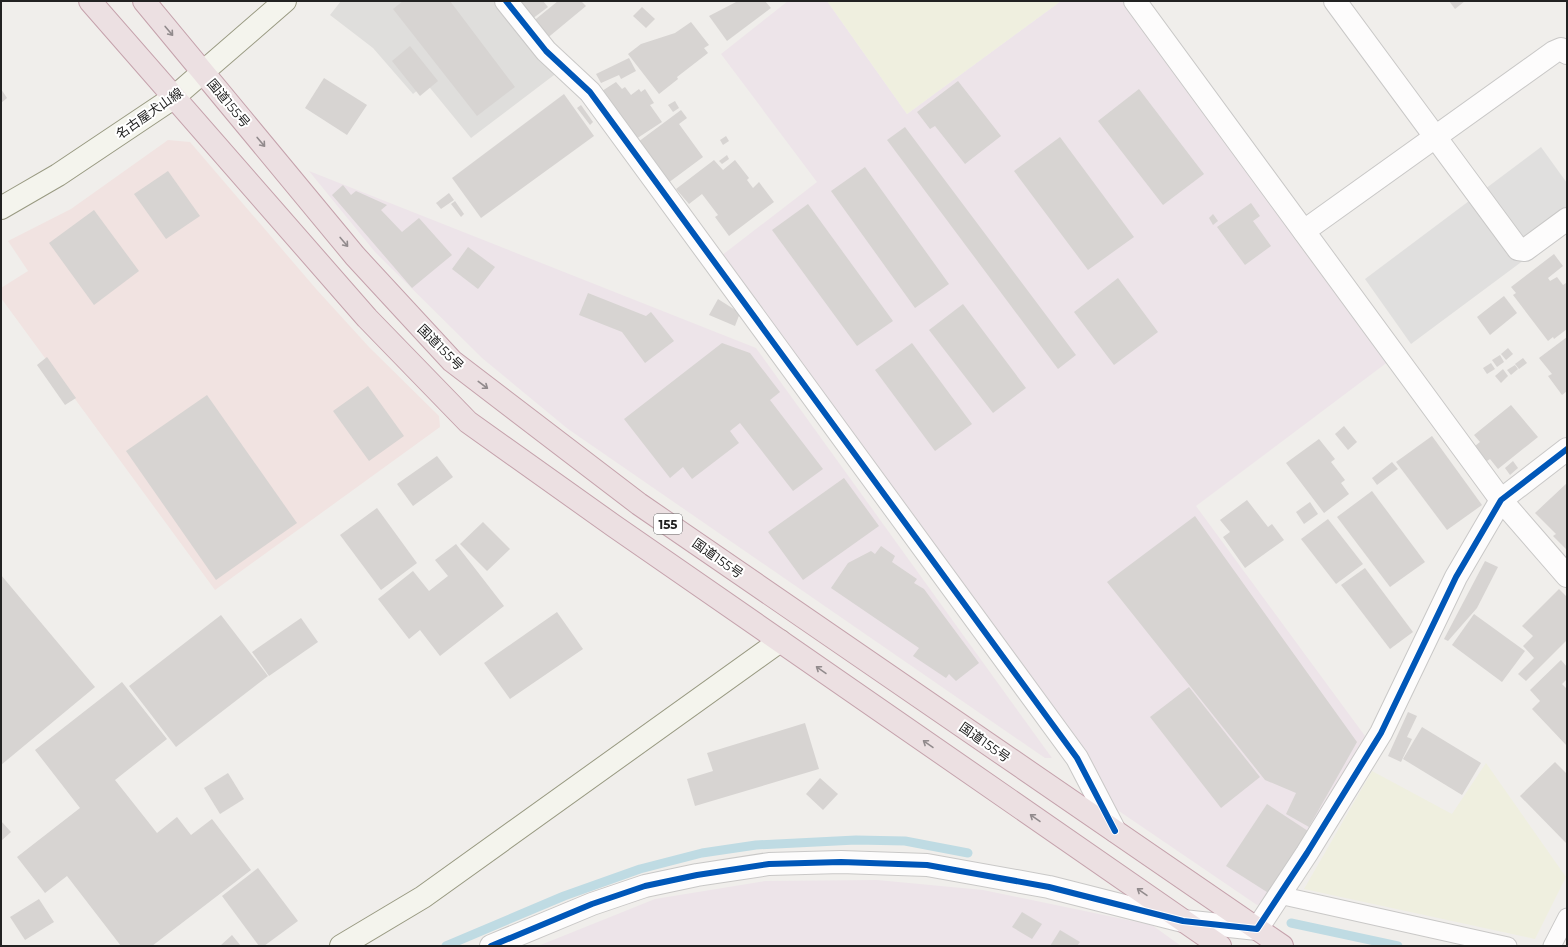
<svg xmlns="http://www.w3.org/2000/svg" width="1568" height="947" viewBox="0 0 1568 947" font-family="Montserrat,'Noto Sans JP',sans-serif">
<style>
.residential{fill:#dfdedc}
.commercial{fill:#f1e3e1}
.industrial{fill:#ede4e9}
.farmland{fill:#efefdf}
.parking{fill:#e0dfde}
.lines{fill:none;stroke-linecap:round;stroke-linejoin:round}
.stream{stroke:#bfdbe3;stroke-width:9}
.building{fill:#d7d4d2}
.lane-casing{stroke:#c9c8c7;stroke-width:19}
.street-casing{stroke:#c9c8c7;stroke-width:24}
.secondary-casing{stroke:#999a82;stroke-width:24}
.highway-casing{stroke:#c5a2ac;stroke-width:24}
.lane{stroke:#fdfcfc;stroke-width:17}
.street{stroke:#fdfcfc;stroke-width:22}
.secondary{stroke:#f4f4ed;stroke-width:22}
.highway{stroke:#ece0e2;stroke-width:22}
.cycleway-casing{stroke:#fff;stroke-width:8}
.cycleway{stroke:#0057b8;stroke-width:6}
.oneway{stroke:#918a8c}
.labels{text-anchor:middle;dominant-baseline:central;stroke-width:4;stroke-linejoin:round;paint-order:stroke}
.shield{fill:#fff;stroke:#646464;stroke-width:1}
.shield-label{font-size:12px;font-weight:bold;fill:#222}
.street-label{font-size:13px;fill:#222;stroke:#fff}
</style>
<rect width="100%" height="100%" fill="#f0eeeb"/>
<polygon class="residential" points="341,1 499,1 558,72 471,138 426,83 413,94 373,48 330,15"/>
<polygon class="commercial" points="168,140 190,142 317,290 369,347 439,416 440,427 215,590 1,298 1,288 28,271 8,241 71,209"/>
<g class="industrial">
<polygon points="788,1 827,1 907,114 1061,1 1123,1 1389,361 1196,506 1365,736 1271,901 1257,905 1113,807 721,256 817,182 721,54"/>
<polygon points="309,171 756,348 1052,758 1045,758 568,429 482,358 375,252"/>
<polygon points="877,880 983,890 1152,925 1181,946 538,946 655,899 765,881"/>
</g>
<g class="farmland">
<polygon points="827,1 1061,1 907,114"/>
<polygon points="1486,763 1566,877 1535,939 1304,889 1372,771 1452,814"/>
</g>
<polygon class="parking" points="1541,147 1567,183 1567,228 1411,344 1365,279"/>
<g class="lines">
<g class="stream">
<polyline points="1291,923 1398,946"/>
<polyline points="446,946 564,896 640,869 702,853 756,845 856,840 905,841 968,853"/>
</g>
</g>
<g class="building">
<polygon points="403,1 450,1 515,87 477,116 393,9"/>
<polygon points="512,1 543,1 548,7 528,22"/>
<polygon points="558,1 581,1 586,6 545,40 531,23"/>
<polygon points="738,1 765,1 771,8 727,41 709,16"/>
<polygon points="1449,1 1465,1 1455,9"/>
<polygon points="642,7 655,19 646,28 633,16"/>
<polygon points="691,22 709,45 704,48 708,53 677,77 678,79 659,94 628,54 641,44 675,33"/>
<polygon points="410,46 438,81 420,96 392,61"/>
<polygon points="629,58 636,71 621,79 619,75 601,83 596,74"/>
<polygon points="324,78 367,105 347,135 305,108"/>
<polygon points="958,81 1001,136 965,164 935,126 930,129 917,112"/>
<polygon points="616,82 622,89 625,87 631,95 639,89 641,92 645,89 654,103 650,105 662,122 636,139 602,91"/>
<polygon points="1,89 7,98 1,103"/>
<polygon points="1139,89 1204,174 1163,205 1098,121"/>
<polygon points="564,94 594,136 481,218 452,178"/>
<polygon points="675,101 679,108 673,112 668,105"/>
<polygon points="581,105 593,122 590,125 577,108"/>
<polygon points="681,110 687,118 679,124 703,157 668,183 638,142"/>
<polygon points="905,127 1076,355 1058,369 887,140"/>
<polygon points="726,136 729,141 723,145 720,140"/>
<polygon points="1060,137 1134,237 1088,270 1014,171"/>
<polygon points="727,155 729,159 722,164 719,161"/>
<polygon points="714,160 723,170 735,160 749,178 747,180 753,188 759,182 774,202 729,236 715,217 718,215 702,194 689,204 676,189"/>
<polygon points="865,167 949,284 915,308 831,191"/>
<polygon points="168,171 200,216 166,239 134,194"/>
<polygon points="343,185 351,195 356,191 387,205 381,210 402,232 419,218 452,255 412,288 332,195"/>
<polygon points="449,193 454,200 441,209 436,203"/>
<polygon points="455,201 464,214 461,217 451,204"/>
<polygon points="1251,203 1260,216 1253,221 1271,246 1245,265 1217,227"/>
<polygon points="808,204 893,321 857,346 772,230"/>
<polygon points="94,210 139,271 94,305 49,243"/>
<polygon points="1213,214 1218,221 1213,225 1209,218"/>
<polygon points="468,247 495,267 478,289 452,269"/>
<polygon points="1554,254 1563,266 1548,278 1550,281 1557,277 1563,285 1566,283 1567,285 1567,329 1554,339 1553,337 1548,341 1513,295 1516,293 1511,287"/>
<polygon points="1118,278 1158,332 1114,365 1074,312"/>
<polygon points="588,293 646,316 651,312 674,341 645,363 622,332 579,315"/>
<polygon points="1504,296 1517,313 1490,335 1477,317"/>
<polygon points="718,299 740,313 735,326 709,315"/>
<polygon points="963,304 1026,388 993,413 929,330"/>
<polygon points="1567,337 1567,391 1562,395 1548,376 1552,374 1539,358"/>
<polygon points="722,343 750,353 780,392 770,400 823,469 793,491 740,423 730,431 739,443 692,479 683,467 670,478 624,419"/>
<polygon points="912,343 972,424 935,451 875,370"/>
<polygon points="1508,348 1513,354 1506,360 1501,354"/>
<polygon points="1500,355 1504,362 1497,367 1492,360"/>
<polygon points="47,357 76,398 65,405 37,365"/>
<polygon points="1523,358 1527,363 1519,369 1515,364"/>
<polygon points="1491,363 1495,369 1487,374 1483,368"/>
<polygon points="1515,365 1518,369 1511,375 1507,370"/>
<polygon points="1503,369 1508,376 1501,383 1495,376"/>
<polygon points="368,386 404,436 369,461 333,411"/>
<polygon points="207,395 297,523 216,580 126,451"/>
<polygon points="1511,405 1538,437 1498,469 1490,459 1487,461 1475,446 1480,442 1474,435"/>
<polygon points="1344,426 1357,442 1348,450 1335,434"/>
<polygon points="1432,436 1482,505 1447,530 1396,462"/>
<polygon points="1319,439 1335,459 1331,462 1345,480 1341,483 1349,494 1324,513 1286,463"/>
<polygon points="437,456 453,477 413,506 397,484"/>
<polygon points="1513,461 1518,468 1510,475 1505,468"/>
<polygon points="1392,462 1398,469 1377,485 1372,478"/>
<polygon points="844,478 879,526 803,580 768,532"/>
<polygon points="1567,483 1567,548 1566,549 1553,536 1556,534 1535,513"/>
<polygon points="1372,491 1425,562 1390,587 1337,517"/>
<polygon points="1247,500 1268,527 1272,524 1284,540 1245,568 1223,537 1230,532 1220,520"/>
<polygon points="1310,502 1318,514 1304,524 1296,512"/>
<polygon points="377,508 417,563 381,590 340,535"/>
<polygon points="1195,516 1357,742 1309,827 1286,814 1296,793 1265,780 1107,582"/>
<polygon points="1328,519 1363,564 1336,584 1301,539"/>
<polygon points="483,522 510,549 487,571 460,544"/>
<polygon points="456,544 504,606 440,656 420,630 409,639 378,599 413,571 429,591 448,576 435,560"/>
<polygon points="881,546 895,556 892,562 917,579 914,583 924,589 979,663 956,681 949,674 946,678 913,656 919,648 831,588 848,563 871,551 875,554"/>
<polygon points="1485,561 1498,567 1477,608 1448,641 1444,639"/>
<polygon points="1365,568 1413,632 1390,649 1341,585"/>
<polygon points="1,575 95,687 1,765"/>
<polygon points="1559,589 1567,597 1567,640 1526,681 1518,674 1534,658 1523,646 1533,636 1522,626"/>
<polygon points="557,612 583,649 510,699 484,663"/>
<polygon points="1474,614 1525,651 1502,682 1452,645"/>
<polygon points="221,615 268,676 176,747 129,686"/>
<polygon points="301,618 318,642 269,676 252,652"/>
<polygon points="1561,660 1567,667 1567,679 1562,684 1567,689 1567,746 1532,709 1540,701 1530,690"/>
<polygon points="122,682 167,739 115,780 157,833 177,817 191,835 212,819 251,870 152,946 121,946 67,876 45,893 17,857 80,808 35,750"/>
<polygon points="1189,687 1260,777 1221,808 1150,717"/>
<polygon points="1408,712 1417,716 1407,737 1412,739 1401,762 1388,756"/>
<polygon points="805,723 819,769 695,806 687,779 713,771 707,753"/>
<polygon points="1422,727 1481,763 1462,795 1403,759"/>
<polygon points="1555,762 1567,774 1567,844 1520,796"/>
<polygon points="228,773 244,799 220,814 204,788"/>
<polygon points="820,778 838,794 823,810 806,794"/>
<polygon points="1267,804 1308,831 1270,894 1226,866"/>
<polygon points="1,821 11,832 1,841"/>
<polygon points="258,868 298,921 264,946 259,946 222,896"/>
<polygon points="39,899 54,922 25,940 10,917"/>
<polygon points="1022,912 1042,924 1032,939 1012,927"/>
<polygon points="1060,930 1080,942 1077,946 1050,946"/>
<polygon points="232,935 241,946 220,946"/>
</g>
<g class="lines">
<g class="lane-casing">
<g id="lane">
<polyline points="1279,895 1508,946"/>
<polyline points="1552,946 1567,917"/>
</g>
</g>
<g class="street-casing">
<g id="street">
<polyline points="506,1 546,51 590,92 1077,758 1115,831"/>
<polyline points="1135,1 1501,500 1567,576"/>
<polyline points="1335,1 1518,249 1525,250 1567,219"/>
<polyline points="1304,231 1554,52 1561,49 1567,53"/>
<polyline points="491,946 592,904 645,886 697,875 769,864 841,862 927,865 1049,887 1183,921 1257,929 1307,853 1381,733 1456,577 1501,500 1567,449"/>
</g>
</g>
<g class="secondary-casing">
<g id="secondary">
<polyline points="1,208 58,175 173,98 285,1"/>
<polyline points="341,946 423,897 780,641"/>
</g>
</g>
<g class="highway-casing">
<g id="highway">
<polyline points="90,1 367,318 468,422 614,526 1220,946"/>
<polyline points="144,1 355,256 452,361 639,504 1282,946"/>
</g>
</g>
<use href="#lane" class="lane"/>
<use href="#street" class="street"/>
<use href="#secondary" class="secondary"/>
<use href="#highway" class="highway"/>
<g class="cycleway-casing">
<g id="cycleway">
<polyline points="506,1 546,51 590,92 1077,758 1115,831"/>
<polyline points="491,946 592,904 645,886 697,875 769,864 841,862 927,865 1049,887 1183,921 1257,929 1307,853 1381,733 1456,577 1501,500 1567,449"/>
</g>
</g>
<use href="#cycleway" class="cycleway"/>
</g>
<defs><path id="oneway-shaft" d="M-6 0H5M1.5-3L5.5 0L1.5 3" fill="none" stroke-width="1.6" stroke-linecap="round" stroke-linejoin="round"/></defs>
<g class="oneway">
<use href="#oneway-shaft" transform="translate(169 31) rotate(50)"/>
<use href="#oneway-shaft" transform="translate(261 142) rotate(50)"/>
<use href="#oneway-shaft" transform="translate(344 242) rotate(50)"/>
<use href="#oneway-shaft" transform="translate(483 385) rotate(37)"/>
<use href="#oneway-shaft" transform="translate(821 670) rotate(-145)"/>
<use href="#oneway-shaft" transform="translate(928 744) rotate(-145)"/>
<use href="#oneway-shaft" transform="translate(1035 818) rotate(-145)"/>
<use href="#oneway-shaft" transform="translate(1142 892) rotate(-145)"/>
</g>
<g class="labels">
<rect class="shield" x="654" y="514" width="28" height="20" rx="3"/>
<g class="shield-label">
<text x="668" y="524">155</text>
</g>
<g class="street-label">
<text transform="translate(229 103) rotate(50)">国道155号</text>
<text transform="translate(149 113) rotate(-35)">名古屋犬山線</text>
<text transform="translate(441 347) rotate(45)">国道155号</text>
<text transform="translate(718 558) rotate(35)">国道155号</text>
<text transform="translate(985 742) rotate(35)">国道155号</text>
</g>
</g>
<rect width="1568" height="947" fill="none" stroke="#222222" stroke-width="4"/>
</svg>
